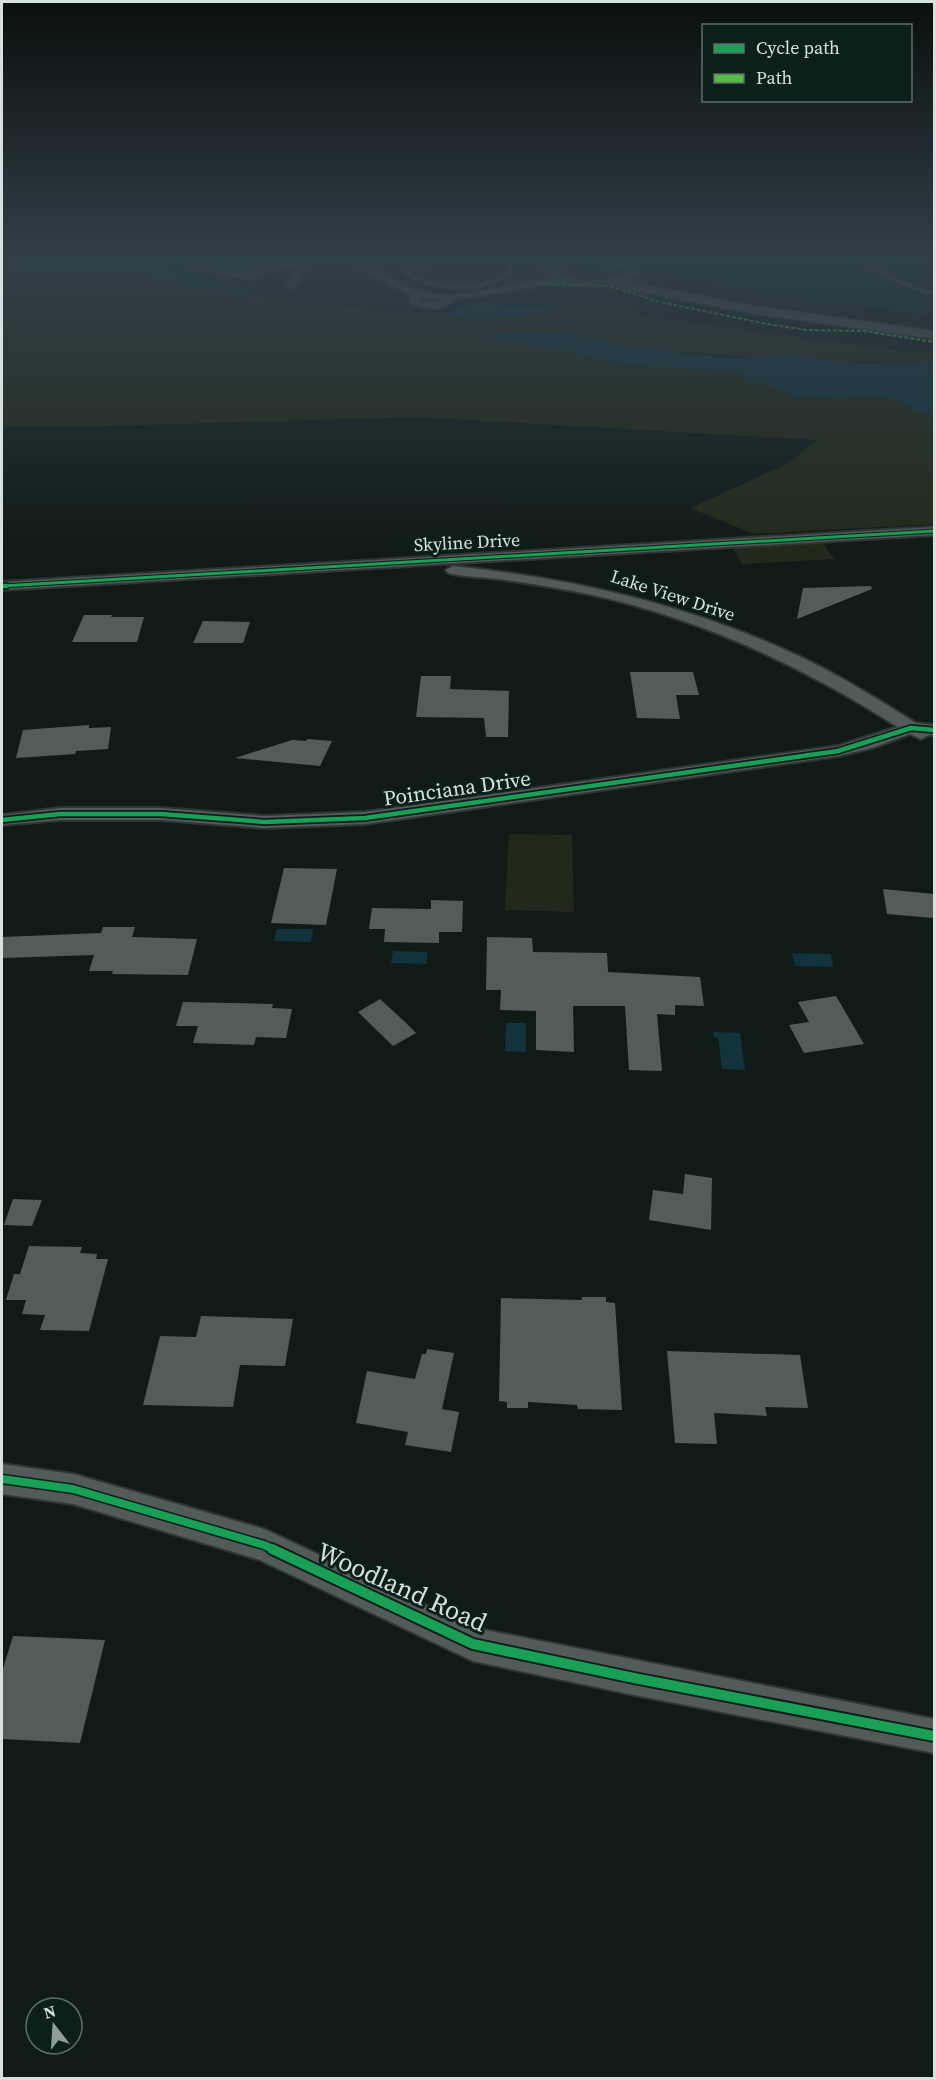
<svg xmlns="http://www.w3.org/2000/svg" width="936" height="2080" viewBox="0 0 936 2080" font-family="'Source Serif 4',serif">
<style>
.built{fill:#0d2822}
.green{fill:#212a1a}
.water{fill:#12333c}
.building{fill:#535c5b}
.lines{fill:none;stroke-linecap:round;stroke-linejoin:round}
.lane-casing{stroke:#2e3533;stroke-width:3}
.street-casing{stroke:#2e3533;stroke-width:4}
.secondary-casing{stroke:#2e3533;stroke-width:3}
.path{stroke:#515856;stroke-width:1.5;stroke-dasharray:1.5 2;stroke-linecap:butt}
.lane{fill:#535b59;fill-rule:evenodd}
.street{fill:#535b59;fill-rule:evenodd}
.secondary{fill:#535b59;fill-rule:evenodd}
.quiet{stroke:#58b947;stroke-width:2;stroke-dasharray:4 2;stroke-linecap:butt}
.cycleway-far3-casing{stroke:#0c1f1a;stroke-width:5}
.cycleway-far2-casing{stroke:#0c1f1a;stroke-width:8}
.cycleway-far1-casing{stroke:#0c1f1a;stroke-width:11}
.cycleway-casing{stroke:#0c1f1a;stroke-width:14}
.cycleway-far3{stroke:#1a9f57;stroke-width:3}
.cycleway-far2{stroke:#1a9f57;stroke-width:4.5}
.cycleway-far1{stroke:#1a9f57;stroke-width:8}
.cycleway{stroke:#1a9f57;stroke-width:10}
.labels{text-anchor:middle;dominant-baseline:central;stroke-width:6;stroke-linejoin:round;paint-order:stroke}
.far-street-label{font-size:18px;fill:#d5e1dd;stroke:#0c1f1a}
.street-label{font-size:21px;fill:#d5e1dd;stroke:#0c1f1a}
.near-street-label{font-size:26px;fill:#d5e1dd;stroke:#0c1f1a}
</style>
<rect width="100%" height="100%" fill="#101b18"/>
<polygon class="built" points="606,258 934,258 934,316 743,290 667,275"/>
<g class="green">
<path d="M2,258H62L136,276L234,294L255,301L259,294L198,278L141,268L121,258L297,302L420,314H443L462,318L538,314L574,304L600,303L624,306L642,316L673,322L697,323L909,352L934,353V363C833,364 733,357 633,348C615,346 600,340 584,336C553,330 518,328 488,335L494,340L571,352L623,365L720,371L743,375L753,382L776,388L795,397L844,398L859,395L889,398L907,404L914,410L934,415V524L754,534L690,508L787,464L817,440L418,417L70,427H2Z"/>
<polygon points="821,541 835,559 742,564 731,545"/>
<polygon points="509,834 572,835 574,912 505,910"/>
</g>
<g class="water">
<polygon points="62,258 121,258 141,268 198,278 267,297 266,299 255,301 234,294 136,276"/>
<path d="M479,302L519,308L574,304C539,319 481,322 443,314Z"/>
<polygon points="529,331 569,333 631,348 736,358 792,357 866,364 934,363 934,415 913,410 907,404 889,398 859,395 844,398 795,397 776,388 753,383 743,375 720,371 623,365 571,352 494,340 487,335"/>
<polygon points="277,929 311,929 313,930 311,942 274,941"/>
<polygon points="393,951 427,952 427,964 391,963"/>
<polygon points="792,953 831,954 833,967 795,966"/>
<polygon points="506,1023 526,1023 526,1052 505,1051"/>
<polygon points="713,1032 740,1033 745,1070 722,1069 718,1037 714,1037"/>
</g>
<g class="building">
<polygon points="189,263 221,269 281,269 252,281 189,270"/>
<polygon points="871,586 872,589 797,619 803,588"/>
<polygon points="84,615 112,615 111,617 144,617 137,642 72,642"/>
<polygon points="203,621 250,622 243,643 193,643"/>
<polygon points="630,672 693,672 699,695 676,695 680,719 637,718"/>
<polygon points="421,676 451,676 450,689 509,691 508,737 486,737 484,718 416,717"/>
<polygon points="89,725 89,728 111,727 108,749 76,751 75,754 16,758 23,730"/>
<polygon points="307,739 332,741 320,766 235,758 292,740 306,741"/>
<polygon points="284,868 337,869 326,925 271,923"/>
<polygon points="883,889 934,894 934,918 887,914"/>
<polygon points="431,900 463,901 462,932 439,932 439,943 384,942 385,929 369,929 372,908 431,909"/>
<polygon points="103,927 135,927 132,937 197,939 188,975 112,974 113,971 89,971 94,955 2,958 2,937 101,933"/>
<polygon points="487,937 532,938 533,952 607,953 608,972 700,977 704,1006 675,1005 675,1015 657,1014 662,1071 629,1070 625,1006 573,1006 574,1052 536,1050 536,1011 500,1010 501,990 486,990"/>
<polygon points="836,996 864,1044 804,1053 789,1025 809,1022 798,1002"/>
<polygon points="380,999 405,1022 416,1033 393,1046 358,1012"/>
<polygon points="183,1002 273,1004 272,1008 292,1009 286,1038 256,1037 254,1045 193,1043 198,1026 176,1026"/>
<polygon points="685,1174 712,1178 711,1230 649,1220 653,1190 683,1194"/>
<polygon points="13,1199 42,1200 32,1226 4,1225"/>
<polygon points="29,1246 82,1247 80,1253 97,1254 96,1259 108,1259 89,1331 40,1330 45,1315 22,1314 26,1300 6,1300 14,1274 20,1274"/>
<polygon points="582,1297 606,1297 606,1302 615,1303 622,1410 578,1409 577,1405 528,1402 528,1408 507,1408 507,1402 499,1401 501,1298 582,1300"/>
<polygon points="201,1316 293,1319 285,1366 240,1365 233,1407 143,1405 160,1336 196,1337"/>
<polygon points="427,1349 454,1353 442,1409 459,1412 451,1452 405,1445 408,1432 356,1423 367,1371 415,1379 422,1354 426,1354"/>
<polygon points="667,1351 800,1355 808,1408 765,1407 767,1416 714,1413 717,1444 675,1443"/>
<polygon points="13,1636 105,1640 80,1743 2,1739 2,1672"/>
</g>
<g class="lines">
<g class="lane-casing">
<g id="lane">
<path d="M449,258H461L437,262L409,273C441,288 477,291 508,272V265L499,258H504L512,263V273C483,295 434,293 404,274L405,270L434,260Z"/>
<polygon points="631,258 636,258 628,265 624,265"/>
<path d="M867,258H871L873,266C893,278 913,286 934,293V295C912,290 890,280 869,268Z"/>
</g>
</g>
<g class="street-casing">
<g id="street">
<polygon points="176,258 221,261 302,261 305,258 313,258 293,288 290,289 285,286 299,267 221,267"/>
<path d="M346,258C364,258 382,275 399,283C414,291 430,294 447,295C474,297 558,268 577,281L573,284L546,285L453,300C443,312 424,309 410,303L408,301L413,296L382,281ZM423,298L443,300L432,303L418,300Z"/>
<polygon points="934,527 934,535 2,590 2,582"/>
<path d="M453,566C578,579 700,607 813,663C849,681 882,702 916,723L934,725V735H929L921,739L910,734L872,748L838,756L365,824L265,828L161,820H60L2,825V815L60,808H161L265,816L365,812L838,746L898,727C802,666 700,618 588,594C558,588 528,583 498,579C482,577 464,577 448,573L446,570Z"/>
<polygon points="2,1464 73,1474 264,1529 475,1628 934,1719 934,1753 634,1695 473,1661 260,1560 73,1504 2,1494"/>
</g>
</g>
<g class="secondary-casing">
<path id="secondary" d="M560,258H618L639,268V276L627,282L756,306L934,331V339L756,314L608,286C587,289 556,288 541,271L545,263ZM591,263L616,266L627,272C608,283 572,284 554,270L568,264Z"/>
</g>
<polyline class="path" points="848,258 842,261 857,274"/>
<use href="#lane" class="lane"/>
<use href="#street" class="street"/>
<use href="#secondary" class="secondary"/>
<polyline class="quiet" points="538,284 608,286 660,302 767,324 806,330 864,331 934,342"/>
<g class="cycleway-far3-casing">
<polyline id="cycleway-far3" points="2,586 934,531"/>
</g>
<g class="cycleway-far2-casing">
<g id="cycleway-far2">
<polyline points="2,586 6,586"/>
<polyline points="2,820 60,814 161,814 265,822 365,818 838,751 911,728 934,730"/>
</g>
</g>
<g class="cycleway-far1-casing">
<polyline id="cycleway-far1" points="2,1479 73,1489 264,1545 275,1550"/>
</g>
<g class="cycleway-casing">
<polyline id="cycleway" points="272,1549 473,1644 634,1678 934,1736"/>
</g>
<use href="#cycleway-far3" class="cycleway-far3"/>
<use href="#cycleway-far2" class="cycleway-far2"/>
<use href="#cycleway-far1" class="cycleway-far1"/>
<use href="#cycleway" class="cycleway"/>
</g>
<linearGradient id="sky" x2="0" y2="1"><stop stop-color="#090f0d"/><stop offset="0.47" stop-color="#313f48"/><stop offset="1" stop-color="#313f48" stop-opacity="0"/></linearGradient>
<rect width="936" height="549" fill="url(#sky)"/>
<g class="labels">
<g class="far-street-label">
<text transform="translate(467 542) rotate(-3)">Skyline Drive</text>
<text transform="translate(673 595) rotate(18)">Lake View Drive</text>
</g>
<g class="street-label">
<text transform="translate(457 788) rotate(-8)">Poinciana Drive</text>
</g>
<g class="near-street-label">
<text transform="translate(402 1587) rotate(24)">Woodland Road</text>
</g>
</g>
<rect width="936" height="2080" fill="none" stroke="#d5e1dd" stroke-width="6"/>
<rect x="702" y="24" width="210" height="78" fill="#0c1f1a" stroke="#5c6d68" stroke-width="1.5"/>
<rect x="714" y="44" width="30" height="9" fill="#1a9f57" stroke="#5c6d68" stroke-width="1.5"/>
<text x="756" y="54" font-size="18" fill="#d5e1dd">Cycle path</text>
<rect x="714" y="74" width="30" height="9" fill="#58b947" stroke="#5c6d68" stroke-width="1.5"/>
<text x="756" y="84" font-size="18" fill="#d5e1dd">Path</text>
<g transform="translate(54 2026) rotate(343)"><circle r="28" fill="#0c1f1a" stroke="#5c6d68" stroke-width="1.5"/>
<path d="M0-4.5L10 22L0 15L-10 22Z" fill="#909c98"/>
<text y="-9" font-size="16" font-weight="bold" text-anchor="middle" fill="#d5e1dd">N</text>
</g>
</svg>
